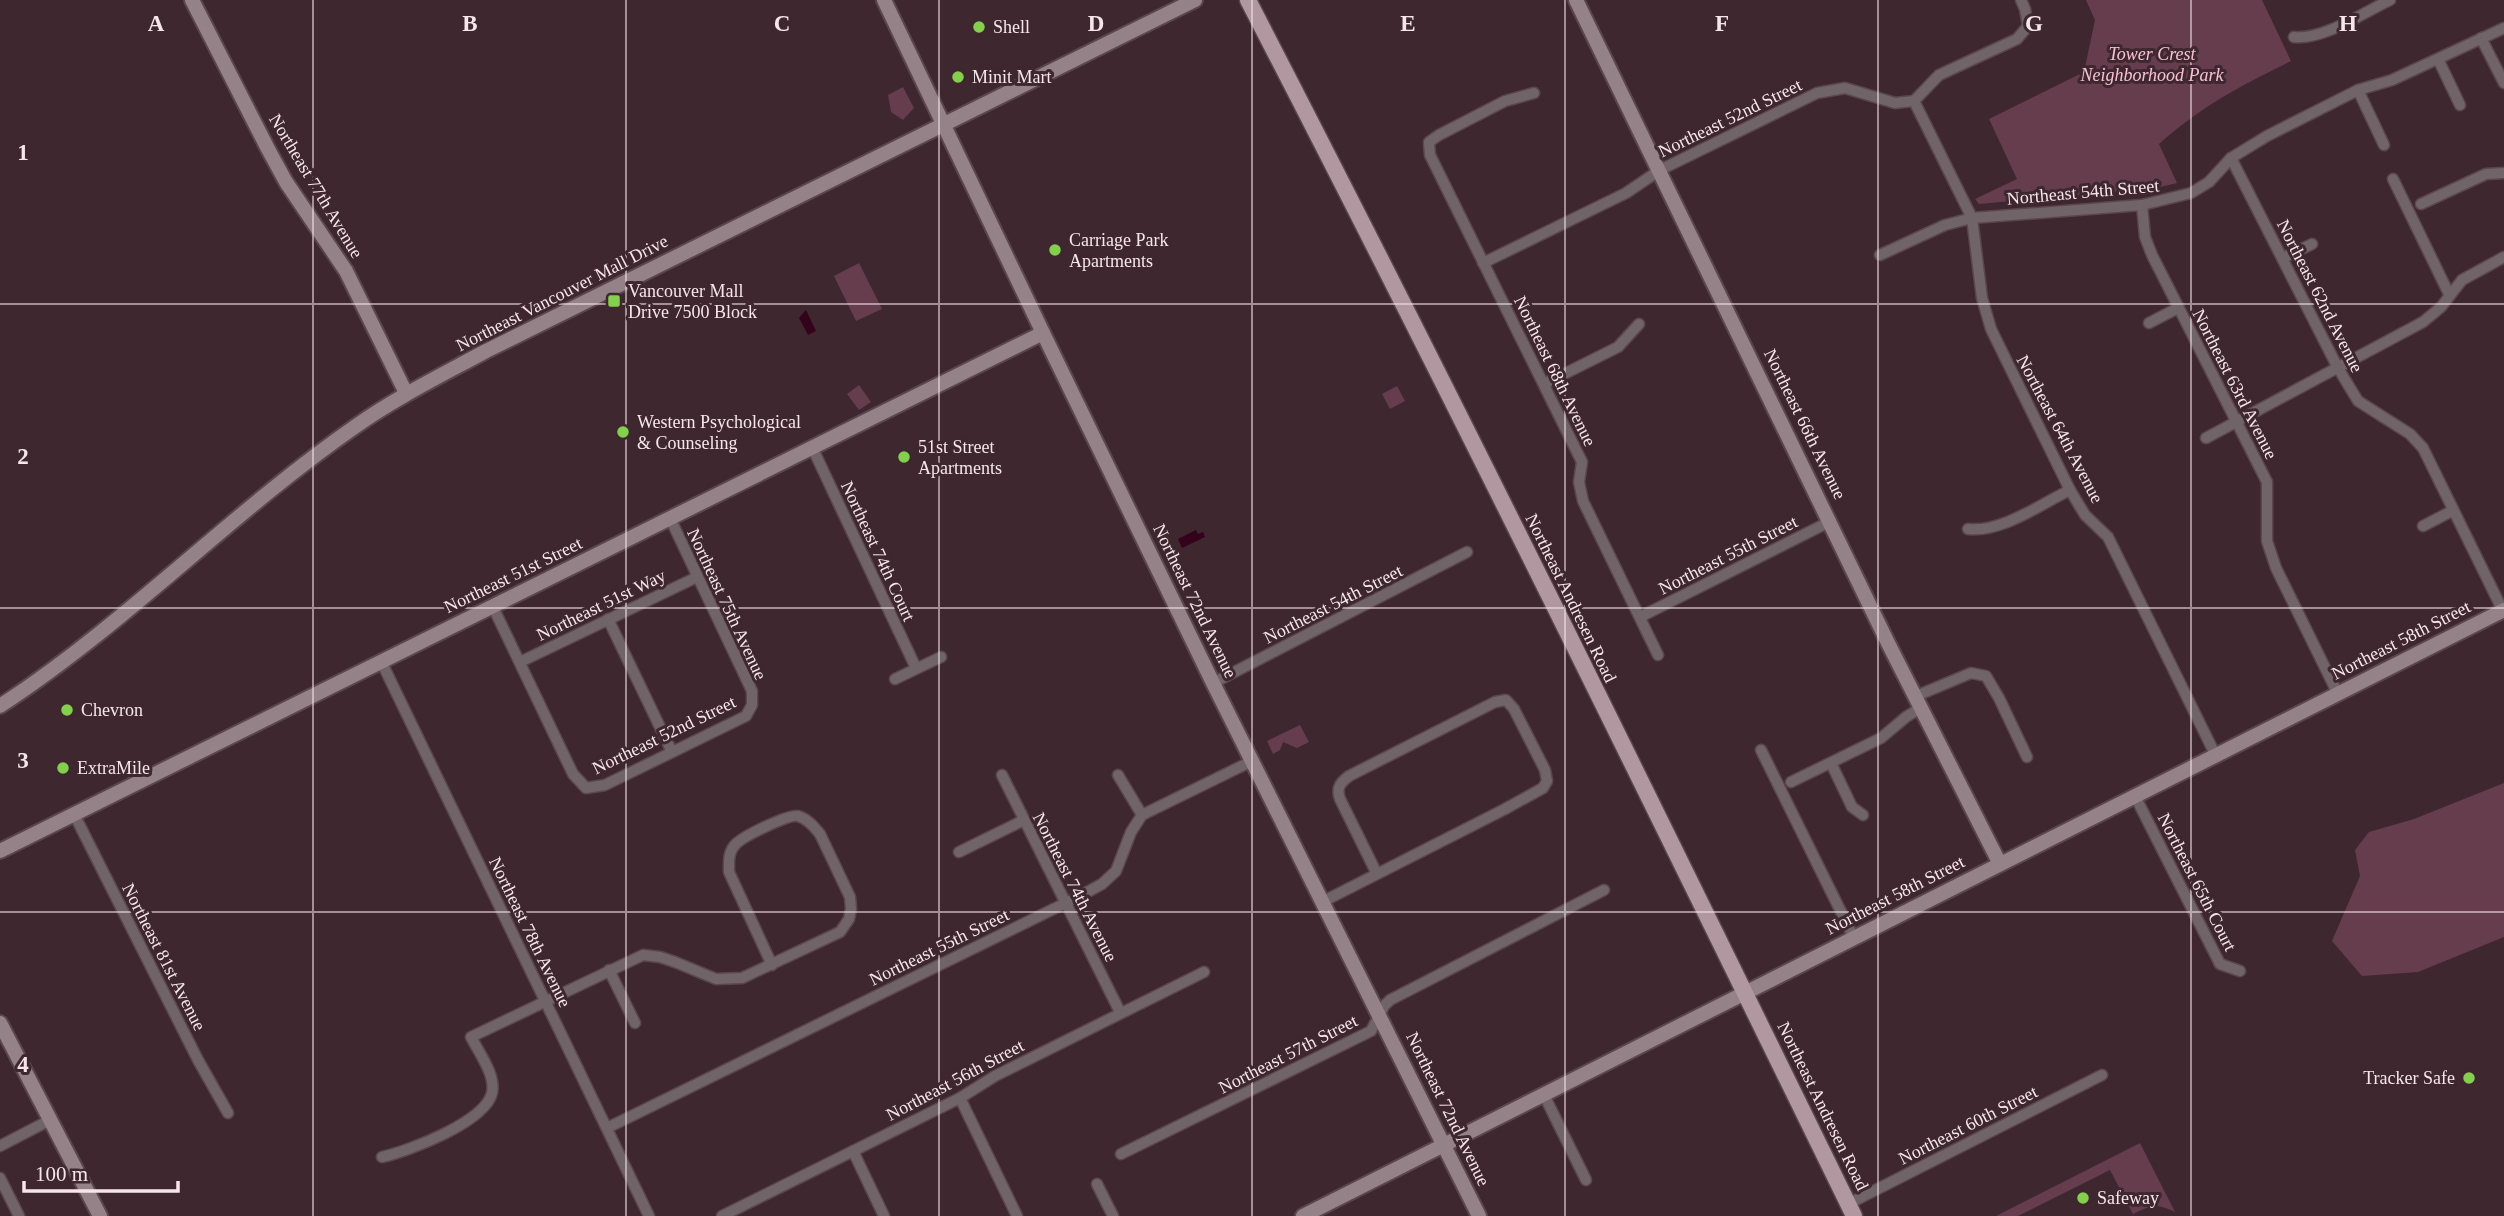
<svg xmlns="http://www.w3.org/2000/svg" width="2504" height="1216" viewBox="0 0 2504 1216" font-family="'Times New Roman',serif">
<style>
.green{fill:#653d4c}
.water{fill:#34031b}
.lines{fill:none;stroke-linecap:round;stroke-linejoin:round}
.street-casing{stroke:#5b464d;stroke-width:13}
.secondary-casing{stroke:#5b464d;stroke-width:18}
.primary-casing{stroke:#5b464d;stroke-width:19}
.street{stroke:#706468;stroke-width:10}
.secondary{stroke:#958288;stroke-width:14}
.primary{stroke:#b198a0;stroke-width:16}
.grid{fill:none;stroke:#f6e6eb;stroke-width:2;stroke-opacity:0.55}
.poi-dot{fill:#84cf4d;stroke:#3e272f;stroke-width:2.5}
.labels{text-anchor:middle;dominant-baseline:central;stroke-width:6;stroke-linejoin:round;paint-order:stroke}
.poi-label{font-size:18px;fill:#f6e6eb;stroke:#3e272f;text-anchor:start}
.park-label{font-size:18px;font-style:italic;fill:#f7c0d3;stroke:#3e272f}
.street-label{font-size:18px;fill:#f6e6eb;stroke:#3e272f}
.grid-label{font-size:23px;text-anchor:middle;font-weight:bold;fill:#f6e6eb;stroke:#3e272f;stroke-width:6;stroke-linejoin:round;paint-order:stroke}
</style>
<rect width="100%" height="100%" fill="#3e272f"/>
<g class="green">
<path d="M2086,0H2262L2291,61C2239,87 2203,105 2159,144L2177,183L2156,188L1979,204L1975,199L2017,179L1989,119L2084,72L2095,20Z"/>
<polygon points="903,87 914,108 903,120 891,112 888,95"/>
<polygon points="859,263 882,309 856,321 834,276"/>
<polygon points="859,385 871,402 859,410 847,394"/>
<polygon points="1397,386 1405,401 1390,409 1382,394"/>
<polygon points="1300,725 1309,742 1297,748 1283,742 1280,750 1273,754 1267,741"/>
<polygon points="2504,783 2504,937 2418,972 2362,976 2332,941 2360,876 2355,850 2369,832 2414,819"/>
<path d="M2140,1143L2175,1212C2157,1203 2151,1205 2133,1214L2110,1170L2018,1216H1996Z"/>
</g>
<g class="water">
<polygon points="806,310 816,331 808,335 799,318"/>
<polygon points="1196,530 1198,534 1203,532 1205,537 1182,548 1178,539"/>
</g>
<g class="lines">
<g class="street-casing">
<g id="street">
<path d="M2294,37C2323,40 2363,13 2390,0"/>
<polyline points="2481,38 2504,83"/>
<polyline points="2438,59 2460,105"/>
<polyline points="2358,90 2384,145"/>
<polyline points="1534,93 1505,101 1439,135 1429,142 1430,155 1582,462 1579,482 1583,501 1658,655"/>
<polyline points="1914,101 1972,218 1982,298 1991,329 2070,490 2085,515 2108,537 2216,756"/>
<polyline points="2231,158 2338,368 2358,401 2410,434 2423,448 2503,611"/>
<polyline points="2393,179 2449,294"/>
<polyline points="2421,204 2486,174 2504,173"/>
<polyline points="2142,205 2145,237 2152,255 2267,482 2267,541 2276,568 2338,694"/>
<polyline points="1880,255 1945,225 1972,218 2142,205 2191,193 2209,182 2231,158 2267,136 2358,90 2392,80 2504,28"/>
<polyline points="2283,258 2312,244"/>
<polyline points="1483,263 1626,193 1660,170 1817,93 1845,88 1895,103 1914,101 1939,75 2017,39 2028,26 2025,9 2021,0"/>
<polyline points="2149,323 2178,308"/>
<polyline points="1544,384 1618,347 1639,324"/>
<polyline points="2206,438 2423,322 2441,307 2462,280 2504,257"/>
<polyline points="812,447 916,668"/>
<polyline points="2423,526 2452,511"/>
<path d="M1968,529C2001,533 2041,504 2070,490"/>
<polyline points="493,607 573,774 586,788 605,785 746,716 752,705 752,691 670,518"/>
<polyline points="1640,617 1831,521"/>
<polyline points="608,619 672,752"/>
<polyline points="381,661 649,1216"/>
<polyline points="520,662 697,577"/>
<polyline points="895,679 941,657"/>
<polyline points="1213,683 1467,552"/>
<polyline points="1916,696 1971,673 1986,676 1999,698 2027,757"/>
<polyline points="1761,750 1854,938"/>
<polyline points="1831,763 1852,807 1863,815"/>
<polyline points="1002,775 1120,1012"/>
<polyline points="1118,775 1142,815"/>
<polyline points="1791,782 1881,738 1906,717 1922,707"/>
<polyline points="2135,796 2220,964 2240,971"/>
<polyline points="74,814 198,1060 228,1113"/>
<polyline points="959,852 1024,820"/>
<path d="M1322,902L1505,809L1543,788L1547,781L1545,770L1514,709L1506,700L1495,702L1349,776C1340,783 1336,788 1340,799L1377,874"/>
<polyline points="609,970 635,1023"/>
<polyline points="1544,1095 1586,1180"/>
<polyline points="960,1098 1017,1216"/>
<polyline points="607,1128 1080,896 1102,884 1116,871 1131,832 1142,815 1252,761"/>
<polyline points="0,1146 50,1120"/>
<polyline points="853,1151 884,1216"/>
<polyline points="1121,1154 1371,1031 1384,1006 1390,1000 1604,890"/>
<path d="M382,1157C409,1151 485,1122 492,1093C496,1075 479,1053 471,1037L643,955L660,957L675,962L716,979L742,978L840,932L849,919L851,909L850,897L820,834C814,827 808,819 798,816C788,814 741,837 734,846C728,854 729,862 729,872L772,965"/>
<polyline points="0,1178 19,1216"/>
<polyline points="1097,1184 1113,1216"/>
<polyline points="1848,1204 2102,1075"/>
<polyline points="722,1216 960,1098 995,1076 1204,972"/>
</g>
</g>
<g class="secondary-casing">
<g id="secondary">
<polyline points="192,0 268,149 286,182 346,271 406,393"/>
<polyline points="884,0 1043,333 1213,683 1479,1216"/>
<polyline points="1576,0 1888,643 2000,864"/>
<path d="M0,706C127,623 232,512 356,426C397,397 442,375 486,351L1195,0"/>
<polyline points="0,851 1043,333"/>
<polyline points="0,1023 100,1216"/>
<polyline points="1303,1216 2504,610"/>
</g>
</g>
<g class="primary-casing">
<path id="primary" d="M1248,0C1456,402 1655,809 1854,1216"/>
</g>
<use href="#street" class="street"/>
<use href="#secondary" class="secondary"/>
<use href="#primary" class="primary"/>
</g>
<path class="grid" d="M313,0V1216M626,0V1216M939,0V1216M1252,0V1216M1565,0V1216M1878,0V1216M2191,0V1216M0,304H2504M0,608H2504M0,912H2504"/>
<g class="poi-dot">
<circle cx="979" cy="27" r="7"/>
<circle cx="958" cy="77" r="7"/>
<circle cx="1055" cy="250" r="7"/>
<rect x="607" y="294" width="14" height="14" rx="3.5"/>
<circle cx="623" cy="432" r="7"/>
<circle cx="904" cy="457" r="7"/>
<circle cx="67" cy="710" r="7"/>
<circle cx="63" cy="768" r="7"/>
<circle cx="2469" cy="1078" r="7"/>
<circle cx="2083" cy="1198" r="7"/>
</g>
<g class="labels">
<g class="poi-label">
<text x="993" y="27">Shell</text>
<text x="972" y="77">Minit Mart</text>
<text x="1069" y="240">Carriage Park<tspan x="1069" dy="21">Apartments</tspan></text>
<text x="628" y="291">Vancouver Mall<tspan x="628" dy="21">Drive 7500 Block</tspan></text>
<text x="637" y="422">Western Psychological<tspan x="637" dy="21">&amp; Counseling</tspan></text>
<text x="918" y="447">51st Street<tspan x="918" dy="21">Apartments</tspan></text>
<text x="81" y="710">Chevron</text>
<text x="77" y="768">ExtraMile</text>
<text x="2455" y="1078" text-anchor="end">Tracker Safe</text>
<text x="2097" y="1198">Safeway</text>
</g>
<g class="park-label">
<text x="2152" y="54">Tower Crest<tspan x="2152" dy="21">Neighborhood Park</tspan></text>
</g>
<g class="street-label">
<text transform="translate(1730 118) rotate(-26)">Northeast 52nd Street</text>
<text transform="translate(316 186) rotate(59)">Northeast 77th Avenue</text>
<text transform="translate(2083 192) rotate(-5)">Northeast 54th Street</text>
<text transform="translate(562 293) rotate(-27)">Northeast Vancouver Mall Drive</text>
<text transform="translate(2320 296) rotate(63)">Northeast 62nd Avenue</text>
<text transform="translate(1555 371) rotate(64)">Northeast 68th Avenue</text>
<text transform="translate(2235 384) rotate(63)">Northeast 63rd Avenue</text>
<text transform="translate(1805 424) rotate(64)">Northeast 66th Avenue</text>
<text transform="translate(2060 429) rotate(62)">Northeast 64th Avenue</text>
<text transform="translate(878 551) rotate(65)">Northeast 74th Court</text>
<text transform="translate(1728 555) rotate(-27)">Northeast 55th Street</text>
<text transform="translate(513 575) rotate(-26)">Northeast 51st Street</text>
<text transform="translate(1571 598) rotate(64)">Northeast Andresen Road</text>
<text transform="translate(1195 601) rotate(64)">Northeast 72nd Avenue</text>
<text transform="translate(727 604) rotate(65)">Northeast 75th Avenue</text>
<text transform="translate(1333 604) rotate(-27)">Northeast 54th Street</text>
<text transform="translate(601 605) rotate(-26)">Northeast 51st Way</text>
<text transform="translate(2401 640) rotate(-27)">Northeast 58th Street</text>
<text transform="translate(664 735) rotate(-26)">Northeast 52nd Street</text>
<text transform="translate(2197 882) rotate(63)">Northeast 65th Court</text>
<text transform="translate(1075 887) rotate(63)">Northeast 74th Avenue</text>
<text transform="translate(1895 895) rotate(-27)">Northeast 58th Street</text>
<text transform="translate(530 932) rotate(64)">Northeast 78th Avenue</text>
<text transform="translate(939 947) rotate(-26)">Northeast 55th Street</text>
<text transform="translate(164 957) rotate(63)">Northeast 81st Avenue</text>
<text transform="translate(1288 1054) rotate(-27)">Northeast 57th Street</text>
<text transform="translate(955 1080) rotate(-28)">Northeast 56th Street</text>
<text transform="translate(1823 1106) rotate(64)">Northeast Andresen Road</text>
<text transform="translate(1448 1109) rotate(64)">Northeast 72nd Avenue</text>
<text transform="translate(1968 1125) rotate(-27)">Northeast 60th Street</text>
</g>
</g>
<g class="grid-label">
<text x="156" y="31">A</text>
<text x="470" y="31">B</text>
<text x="782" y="31">C</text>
<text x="1096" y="31">D</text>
<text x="1408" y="31">E</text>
<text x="1722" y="31">F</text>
<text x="2034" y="31">G</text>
<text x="2348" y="31">H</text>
<text x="23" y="160">1</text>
<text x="23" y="464">2</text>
<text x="23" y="768">3</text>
<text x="23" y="1072">4</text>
</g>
<path d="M24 1181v10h154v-10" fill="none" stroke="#f6e6eb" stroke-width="3.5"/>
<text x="35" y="1181" font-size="21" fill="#f6e6eb" stroke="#3e272f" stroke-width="5" paint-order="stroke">100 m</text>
</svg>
